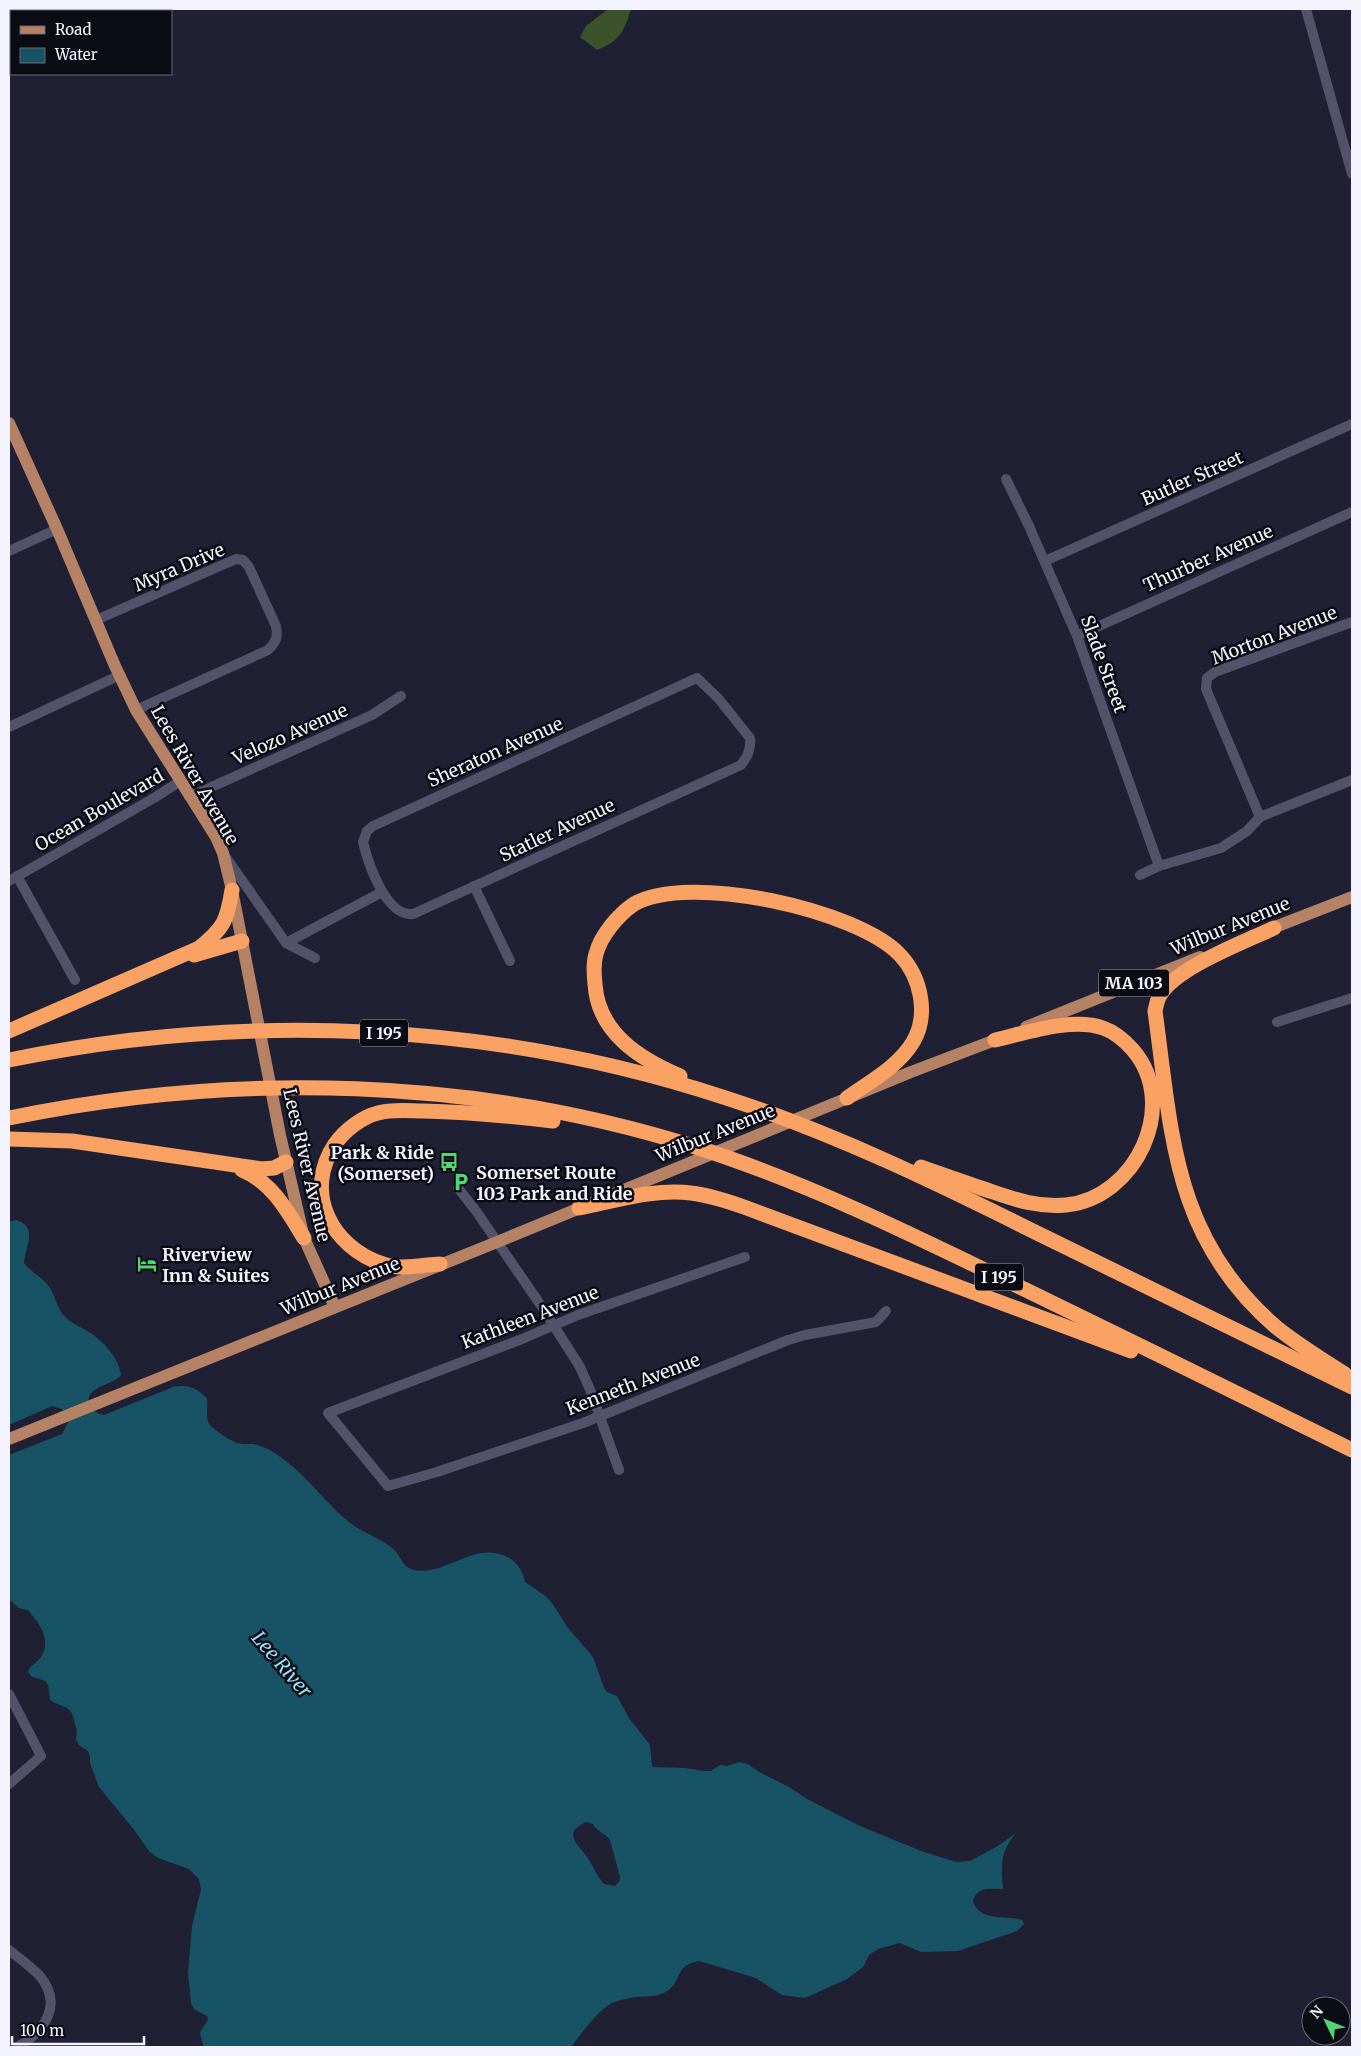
<svg xmlns="http://www.w3.org/2000/svg" width="1361" height="2056" viewBox="0 0 1361 2056" font-family="Merriweather,serif">
<style>
.green{fill:#3b522b}
.water{fill:#185365;fill-rule:evenodd}
.lines{fill:none;stroke-linecap:round;stroke-linejoin:round}
.minor{stroke:#52536a;stroke-width:10}
.major{stroke:#b68266;stroke-width:12}
.highway{stroke:#f9a264;stroke-width:15}
.labels{text-anchor:middle;dominant-baseline:central;stroke-width:5;stroke-linejoin:round;paint-order:stroke}
.shield{fill:#0b0b14;stroke:#adaeb8;stroke-width:1}
.shield-label{font-size:16px;font-weight:bold;fill:#f3f4ff}
.street-label{font-size:18px;fill:#f3f4ff;stroke:#0b0b14}
.poi-label{font-size:18px;font-weight:bold;fill:#f3f4ff;stroke:#0b0b14;text-anchor:start}
.water-label{font-size:19px;font-style:italic;fill:#97e3fe;stroke:#0b0b14}
</style>
<rect width="100%" height="100%" fill="#202034"/>
<path class="green" d="M608,9H631C624,31 620,41 597,50L580,37L586,26Z"/>
<path class="water" d="M16,1220C39,1227 25,1247 24,1263C31,1272 40,1276 47,1284C56,1294 56,1309 66,1318C74,1325 84,1328 92,1334C105,1343 119,1359 121,1375C113,1386 80,1387 91,1406C94,1411 98,1414 104,1415L173,1387C187,1384 198,1388 207,1399C208,1406 206,1415 208,1422C209,1427 232,1442 238,1443C244,1445 251,1443 257,1445C270,1448 282,1458 292,1466C312,1483 328,1505 349,1522C361,1532 378,1537 391,1547C401,1554 401,1567 414,1570C446,1577 475,1539 509,1558C518,1563 523,1572 525,1582L544,1595L552,1603L568,1628L593,1657L604,1688L607,1692L617,1696L629,1718L650,1745L652,1767L685,1768L704,1771H711L720,1765L727,1766L739,1762L748,1764L759,1772L789,1787L807,1799L860,1826L921,1851L956,1862L970,1861L998,1846L1016,1833C1000,1852 1001,1865 1003,1889C991,1889 976,1886 973,1902C981,1922 1006,1915 1022,1920L1024,1924L1017,1931L958,1951L921,1952L900,1943L878,1949L869,1955L863,1967L847,1979L805,1998L782,1995L756,1978L699,1961C674,1965 682,1982 667,1991C659,1997 646,1996 636,1997C628,1998 618,2000 610,2004C597,2012 580,2035 571,2047H204C198,2028 199,2035 208,2020L207,2016L194,2009L191,2003L188,1973L192,1926L201,1890L199,1879L189,1869L158,1858L149,1851L135,1831L99,1787L90,1763V1756L88,1751L79,1745L76,1739L77,1731L72,1713L67,1708L53,1702L50,1699C48,1682 50,1681 32,1677L28,1672C30,1665 37,1663 41,1657C52,1639 39,1623 28,1610L19,1608L9,1599V1455L62,1434L68,1423L62,1409L52,1406L9,1425V1222ZM586,1822L593,1824C596,1831 605,1833 610,1840L620,1877L619,1882L615,1886L604,1884C597,1876 594,1868 589,1860C580,1845 560,1834 586,1822Z"/>
<g class="lines">
<g class="minor">
<polyline points="1306,9 1352,174"/>
<polyline points="1006,479 1029,526 1077,636 1159,866"/>
<polyline points="9,551 57,529"/>
<polyline points="1045,561 1352,424"/>
<path d="M96,620L236,559L243,560L249,567L276,626C278,638 276,642 268,650L136,710"/>
<polyline points="1077,636 1352,512"/>
<path d="M697,678L718,698L750,738C751,749 748,756 741,765L413,914C386,917 368,863 363,842L367,831L373,826Z"/>
<polyline points="9,727 120,675"/>
<polyline points="189,797 372,715 401,696"/>
<polyline points="1260,817 1206,689 1207,678 1215,672 1352,622"/>
<polyline points="225,856 286,943 315,958"/>
<polyline points="1140,875 1159,866 1221,848 1247,831 1260,817 1352,780"/>
<polyline points="17,876 75,980"/>
<polyline points="9,881 154,798 179,782"/>
<polyline points="474,886 510,961"/>
<polyline points="286,943 382,892"/>
<polyline points="1277,1022 1352,998"/>
<polyline points="458,1188 476,1211 542,1307 580,1367 591,1392 619,1470"/>
<polyline points="745,1257 578,1315 522,1339 328,1413 388,1486 437,1472 583,1423 788,1340 805,1335 876,1322 886,1311"/>
<polyline points="9,1694 41,1756 9,1784"/>
<path d="M9,1950C19,1958 30,1966 39,1975C64,2004 45,2032 17,2047"/>
</g>
<g class="major">
<polyline points="9,423 57,529 115,666 136,710 216,837 223,853 232,890 280,1135 304,1238 335,1307"/>
<polyline points="1265,931 1352,897"/>
<polyline points="1026,1027 1200,957"/>
<polyline points="9,1439 507,1238 911,1072 1003,1037"/>
</g>
<g class="highway">
<path d="M1274,928C1245,942 1174,968 1159,997C1157,1001 1156,1007 1155,1011C1172,1135 1173,1238 1276,1327C1297,1344 1321,1359 1345,1374"/>
<polyline points="194,955 242,941"/>
<path d="M9,1031L199,948C224,928 227,921 232,890"/>
<path d="M9,1060C245,1011 496,1022 726,1098C834,1133 937,1183 1039,1234C1143,1285 1248,1336 1352,1387"/>
<path d="M680,1076C640,1059 598,1033 595,984C594,975 593,964 596,954C601,935 618,915 634,904C688,872 858,910 900,955C921,977 929,1015 913,1042C898,1067 869,1082 847,1098"/>
<path d="M9,1118C237,1071 476,1077 699,1148C813,1185 919,1238 1026,1290C1135,1343 1243,1396 1352,1450"/>
<polyline points="9,1139 72,1141 262,1169 274,1168 286,1162"/>
<path d="M921,1167C940,1174 959,1180 978,1187C1009,1197 1033,1208 1066,1205C1136,1198 1180,1105 1133,1050C1125,1041 1115,1032 1103,1028C1072,1017 1026,1033 995,1040"/>
<path d="M242,1170C272,1182 288,1212 304,1238"/>
<path d="M579,1208C614,1201 656,1188 691,1193C709,1195 727,1201 744,1207L1131,1351"/>
<path d="M440,1264C422,1265 399,1270 383,1264C331,1247 303,1192 335,1144C345,1130 362,1117 378,1113C393,1109 409,1111 424,1111C467,1112 510,1116 553,1121"/>
</g>
</g>
<defs>
<g id="bus-bare" transform="scale(1.5)"><path d="M-5-6H5V4H4V6H2V4H-2V6H-4V4H-5ZM-3.5-4V0h7V-4ZM-3.5 1.2v1.5H-2V1.2ZM2 1.2v1.5H3.5V1.2Z" fill="#4ed675" stroke="#0b0b14" stroke-width="2.5" paint-order="stroke"/></g>
<g id="parking-bare" transform="scale(1.5)"><path d="M-3.5-5.5H1a3.5 3.5 0 0 1 0 7H-1V5.5H-3.5ZM-1-3.4V-.6H.8a1.4 1.4 0 0 0 0-2.8Z" fill="#4ed675" stroke="#0b0b14" stroke-width="2.5" paint-order="stroke"/></g>
<g id="hotel-bare" transform="scale(1.5)"><path d="M-6-4.5h1.5V1H6V5H4.5V3h-9V5H-6ZM-4 0a1.8 1.8 0 1 1 3.6 0ZM.5 0V-2.5h3Q6-2.5 6 0Z" fill="#4ed675" stroke="#0b0b14" stroke-width="2.5" paint-order="stroke"/></g>
</defs>
<g fill-rule="evenodd">
<use href="#bus-bare" x="449" y="1162"/>
<use href="#parking-bare" x="461" y="1182"/>
<use href="#hotel-bare" x="147" y="1264"/>
</g>
<g class="labels">
<g class="shield">
<rect x="1099" y="969.5" width="70" height="27" rx="4"/>
<rect x="360" y="1019.5" width="48" height="27" rx="4"/>
<rect x="975" y="1263.5" width="48" height="27" rx="4"/>
</g>
<g class="shield-label">
<text x="1134" y="983">MA 103</text>
<text x="384" y="1033">I 195</text>
<text x="999" y="1277">I 195</text>
</g>
<g class="street-label">
<text transform="translate(1192 478) rotate(-24)">Butler Street</text>
<text transform="translate(1208 558) rotate(-24)">Thurber Avenue</text>
<text transform="translate(179 567) rotate(-23)">Myra Drive</text>
<text transform="translate(1274 635) rotate(-21)">Morton Avenue</text>
<text transform="translate(1104 664) rotate(70)">Slade Street</text>
<text transform="translate(290 734) rotate(-24)">Velozo Avenue</text>
<text transform="translate(495 752) rotate(-24)">Sheraton Avenue</text>
<text transform="translate(195 775) rotate(60)">Lees River Avenue</text>
<text transform="translate(99 810) rotate(-30)">Ocean Boulevard</text>
<text transform="translate(557 830) rotate(-25)">Statler Avenue</text>
<text transform="translate(1230 926) rotate(-22)">Wilbur Avenue</text>
<text transform="translate(715 1133) rotate(-22)">Wilbur Avenue</text>
<text transform="translate(307 1165) rotate(77)">Lees River Avenue</text>
<text transform="translate(340 1286) rotate(-22)">Wilbur Avenue</text>
<text transform="translate(530 1317) rotate(-21)">Kathleen Avenue</text>
<text transform="translate(633 1384) rotate(-21)">Kenneth Avenue</text>
</g>
<g class="poi-label">
<text x="434" y="1152" text-anchor="end">Park &amp; Ride<tspan x="434" dy="21">(Somerset)</tspan></text>
<text x="476" y="1172">Somerset Route<tspan x="476" dy="21">103 Park and Ride</tspan></text>
<text x="162" y="1254">Riverview<tspan x="162" dy="21">Inn &amp; Suites</tspan></text>
</g>
<g class="water-label">
<text transform="translate(282 1664) rotate(49)">Lee River</text>
</g>
</g>
<rect width="1361" height="2056" fill="none" stroke="#f3f4ff" stroke-width="20"/>
<rect x="10" y="10" width="162" height="65" fill="#0b0b14" stroke="#686872"/>
<rect x="20" y="26" width="25" height="8" fill="#b68266" stroke="#686872"/>
<text x="55" y="35" font-size="15" fill="#f3f4ff">Road</text>
<rect x="20" y="48" width="25" height="15" fill="#185365" stroke="#686872"/>
<text x="55" y="60" font-size="15" fill="#f3f4ff">Water</text>
<g transform="translate(1326 2021) rotate(313)"><circle r="24" fill="#0b0b14" stroke="#686872"/>
<path d="M0-4L9 19L0 12L-9 19Z" fill="#4ed675"/>
<text y="-8" font-size="14" font-weight="bold" text-anchor="middle" fill="#f3f4ff">N</text>
</g>
<path d="M12 2036v8h132v-8" fill="none" stroke="#f3f4ff" stroke-width="2.5"/>
<text x="20" y="2036" font-size="15" fill="#f3f4ff" stroke="#0b0b14" stroke-width="4" paint-order="stroke">100 m</text>
</svg>
